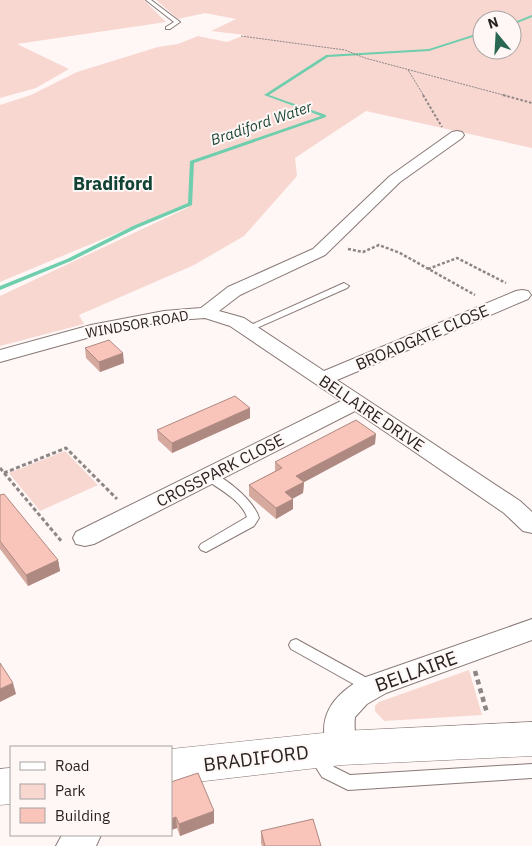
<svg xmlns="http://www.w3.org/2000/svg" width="532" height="846" viewBox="0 0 532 846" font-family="'IBM Plex Sans',sans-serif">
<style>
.green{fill:#f8d7d1;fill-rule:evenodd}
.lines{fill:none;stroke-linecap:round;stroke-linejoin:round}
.stream{fill:#6fcead;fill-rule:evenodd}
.service-casing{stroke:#887976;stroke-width:2}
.minor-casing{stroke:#887976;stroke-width:2}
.tertiary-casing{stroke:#887976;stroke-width:1}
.path-far4{stroke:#8d8685;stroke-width:1;stroke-dasharray:2 1;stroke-linecap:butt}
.path-far3{stroke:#8d8685;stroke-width:2;stroke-dasharray:2.5 2;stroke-linecap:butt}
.path-far2{stroke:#8d8685;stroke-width:2.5;stroke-dasharray:3 2;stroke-linecap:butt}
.path-far1{stroke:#8d8685;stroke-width:3;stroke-dasharray:4 2.5;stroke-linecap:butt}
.path{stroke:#8d8685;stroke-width:4.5;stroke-dasharray:5 4;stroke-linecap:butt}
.service{fill:#fff;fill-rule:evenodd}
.minor{fill:#fff;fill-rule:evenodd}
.tertiary{fill:#fff;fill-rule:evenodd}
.wall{fill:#d6a99f}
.shaded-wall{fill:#ae8982}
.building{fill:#f9c4b9;stroke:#ae8982}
.labels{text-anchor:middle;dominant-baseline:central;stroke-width:4;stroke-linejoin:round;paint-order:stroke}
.far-street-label{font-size:14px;fill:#282221;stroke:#fef7f6}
.far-water-label{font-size:15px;font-style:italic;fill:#1f493a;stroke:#fef7f6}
.street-label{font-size:16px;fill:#282221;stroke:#fef7f6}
.far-district-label{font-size:18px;font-weight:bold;fill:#104334;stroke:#fef7f6}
.near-street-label{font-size:19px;fill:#282221;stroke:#fef7f6}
</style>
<rect width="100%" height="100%" fill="#fef7f6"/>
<g class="green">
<polygon points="0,0 144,0 166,22 17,44 69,69 36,88 0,98"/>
<path d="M156,0H532V148L366,111L295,158L297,176L244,236L194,265L79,315L84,324L0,346V296L189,207L182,206L0,282V105L31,95L77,72L158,47L178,44L198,36L227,42L245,35L211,31L236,19L205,13L178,19ZM482,20H512V50H482Z"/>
<polygon points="65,451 98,485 40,511 9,473"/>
<polygon points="469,670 482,715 384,721 375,711 375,706 379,702"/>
</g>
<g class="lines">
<g class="stream">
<polygon points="532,15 532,17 512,25 512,23"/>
<polygon points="482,32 482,34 429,51 328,57 269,95 326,115 326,117 194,163 192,205 137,228 71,261 0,290 0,286 67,259 133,226 188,203 190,161 321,116 264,95 326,55 429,49"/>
</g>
<g class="service-casing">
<g id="service">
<polygon points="146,0 151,0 180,22 170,29 166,29 166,27 174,22"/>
<polygon points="344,283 349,286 347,288 250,331 244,331 242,329"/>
<path d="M209,472C226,477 254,501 259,518L254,526L206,552L201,550L199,547L201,544L247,517C241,500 219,489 205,479L203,476L205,473Z"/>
<polygon points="296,639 376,683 379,687 376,691 371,693 366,691 291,649 289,645 291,641"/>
<polygon points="316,748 322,750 334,767 350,775 532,764 532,778 348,790 322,777 308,755 310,750"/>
</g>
</g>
<g class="minor-casing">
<g id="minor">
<polygon points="457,131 462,132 464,135 462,138 400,182 325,255 240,295 219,311 244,318 324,371 516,291 522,290 528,291 531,295 528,299 337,380 520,501 532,512 532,533 523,531 504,513 355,411 94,544 85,546 76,544 73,538 76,532 341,401 230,326 205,318 164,321 94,336 0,362 0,350 91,325 164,311 201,308 228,287 313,249 390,176 452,132"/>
<path d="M532,619V640L386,693L367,704L355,717C353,731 359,744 353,757L342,761L331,757C313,720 332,694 366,677Z"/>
<polygon points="62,835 101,835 96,846 56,846"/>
</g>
</g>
<g class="tertiary-casing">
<g id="tertiary">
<polygon points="532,722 532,756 342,765 171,785 171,749 342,731"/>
<polygon points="11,768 11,804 0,805 0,769"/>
</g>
</g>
<g class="path-far4">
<polyline points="241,36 345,50 365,58 507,96"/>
<polyline points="408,70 424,96"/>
</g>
<g class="path-far3">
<polyline points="423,95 442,127"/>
<polyline points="503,95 532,103"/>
</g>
<g class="path-far2">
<polyline points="348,249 363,252 379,245 400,253 475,295"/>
<polyline points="428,269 457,258 506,283"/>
</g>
<g class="path-far1">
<polyline points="0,468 62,542"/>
<polyline points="4,473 66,448 117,499"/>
</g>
<polyline class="path" points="475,671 487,713"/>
<use href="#service" class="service"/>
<use href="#minor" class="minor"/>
<use href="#tertiary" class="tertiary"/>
</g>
<g class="wall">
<polygon points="85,348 124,363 100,372 86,358"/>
<polygon points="250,408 250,418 172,453 158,440 157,430"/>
<polygon points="375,444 304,482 303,493 293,498 293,509 276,519 249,496 249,485 275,471 275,462"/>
<polygon points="0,495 58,560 60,571 28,586 0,549"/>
<polygon points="171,782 214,823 180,836 177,828 171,830"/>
<polygon points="261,831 321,846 262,846 261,843"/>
</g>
<g class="shaded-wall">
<polygon points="123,353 124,363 100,372 99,362"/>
<polygon points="250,408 250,418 172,453 172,443"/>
<polygon points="376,434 375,444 295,487 296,476"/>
<polygon points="304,482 303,493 285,503 285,492"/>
<polygon points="293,499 293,509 276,519 276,508"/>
<polygon points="58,560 60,571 28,586 26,575"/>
<polygon points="13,683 16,694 0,702 0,689"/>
<polygon points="214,811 214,823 180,836 179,824"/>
<polygon points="176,817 177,828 171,830 171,819"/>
</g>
<g class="building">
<polygon points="109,340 123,353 99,362 85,348"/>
<polygon points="235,396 250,408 172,443 157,430"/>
<polygon points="356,420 376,434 296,476 304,482 285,492 293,499 276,508 249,485 282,468 275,462"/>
<polygon points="4,494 58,560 26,575 0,541 0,495"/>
<polygon points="0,663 13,683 0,689"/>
<polygon points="198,773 214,811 179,824 176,817 171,819 171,782"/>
<polygon points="313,819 321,846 265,846 261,831"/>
</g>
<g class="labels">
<g class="far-street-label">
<text transform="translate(137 324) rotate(-10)">WINDSOR ROAD</text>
</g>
<g class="far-water-label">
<text transform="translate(261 123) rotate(-19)">Bradiford Water</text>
</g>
<g class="street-label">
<text transform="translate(422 337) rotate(-23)">BROADGATE CLOSE</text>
<text transform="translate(372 413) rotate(34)">BELLAIRE DRIVE</text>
<text transform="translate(220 470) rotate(-27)">CROSSPARK CLOSE</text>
</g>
<g class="far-district-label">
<text x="113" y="183">Bradiford</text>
</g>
<g class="near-street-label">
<text transform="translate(416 671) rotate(-20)">BELLAIRE</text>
<text transform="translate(256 758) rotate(-7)">BRADIFORD</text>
</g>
</g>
<rect x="10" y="746" width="162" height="90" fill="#fef7f6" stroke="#a8a2a1"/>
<rect x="20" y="762" width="25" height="8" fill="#ffffff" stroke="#a8a2a1"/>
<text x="55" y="771" font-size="15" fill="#282221">Road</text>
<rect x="20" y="784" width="25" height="15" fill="#f8d7d1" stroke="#a8a2a1"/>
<text x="55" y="796" font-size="15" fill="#282221">Park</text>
<rect x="20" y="808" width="25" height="15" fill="#f9c4b9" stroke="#a8a2a1"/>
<text x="55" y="821" font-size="15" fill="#282221">Building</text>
<g transform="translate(497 35) rotate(342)"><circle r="24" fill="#fef7f6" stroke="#a8a2a1"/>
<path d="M0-4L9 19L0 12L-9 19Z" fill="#296753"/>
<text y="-8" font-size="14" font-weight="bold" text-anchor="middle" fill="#282221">N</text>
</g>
</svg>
